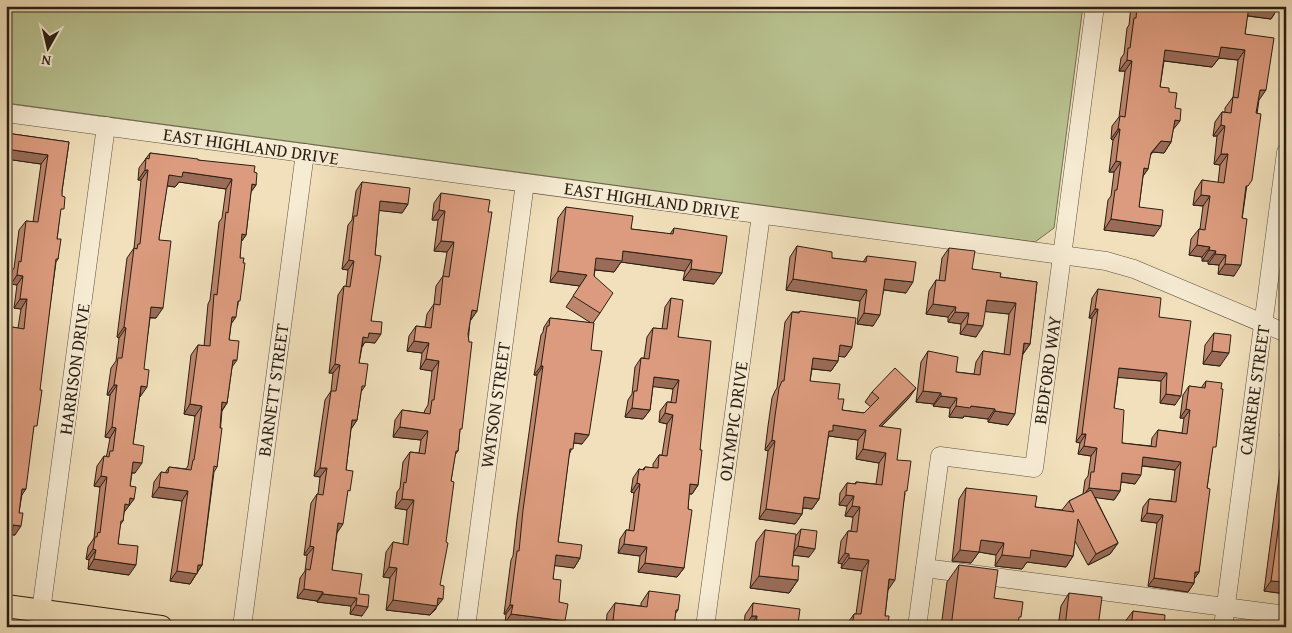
<svg xmlns="http://www.w3.org/2000/svg" width="1292" height="633" viewBox="0 0 1292 633" font-family="'Gentium Book Plus',serif">
<style>
.green{fill:#b9c291;stroke:#727052}
.lines{fill:none;stroke-linecap:round;stroke-linejoin:round}
.minor-casing{stroke:#5c4f3e;stroke-width:19}
.major-casing{stroke:#2a1f14;stroke-width:24}
.minor{stroke:#f6ebd3;stroke-width:18}
.major{stroke:#f1e0bb;stroke-width:22}
.wall{fill:#bd856c;stroke:#2a1f14}
.shaded-wall{fill:#9a6c58;stroke:#2a1f14}
.building{fill:#dc9b7e;stroke:#2a1f14}
.labels{text-anchor:middle;dominant-baseline:central;stroke-width:4;stroke-linejoin:round;paint-order:stroke}
.street-label{font-size:18px;fill:#2a1f14;stroke:#f6ebd3}
</style>
<rect width="100%" height="100%" fill="#f1e0bb"/>
<filter id="stains"><feTurbulence type="fractalNoise" baseFrequency=".004" numOctaves="4"/><feColorMatrix values="0 0 0 0 .2 0 0 0 0 .09 0 0 0 0 .02 0 0 0 .5 -.17"/></filter>
<radialGradient id="worn" r=".72"><stop offset=".6" stop-color="#630" stop-opacity="0"/><stop offset="1" stop-color="#630" stop-opacity=".3"/></radialGradient>
<polygon class="green" points="6,6 1083,6 1054,228 1035,242 6,103"/>
<g class="lines">
<g class="minor-casing">
<g id="minor">
<polyline points="6,113 1106,261 1134,269 1286,333"/>
<polyline points="925,568 1286,615"/>
<polyline points="41,611 106,126"/>
<polyline points="242,627 305,153"/>
<polyline points="466,627 525,183"/>
<polyline points="705,627 761,215"/>
<polyline points="917,627 940,456 1034,468 1095,6"/>
<polyline points="1223,627 1286,152"/>
</g>
</g>
<g class="major-casing">
<polyline id="major" points="6,606 161,627"/>
</g>
<use href="#minor" class="minor"/>
<use href="#major" class="major"/>
</g>
<g class="wall">
<polygon points="1131,6 1279,6 1278,8 1271,19 1247,16 1245,34 1259,100 1234,276 1218,274 1219,265 1208,264 1208,261 1202,261 1202,257 1189,255 1191,239 1199,229 1200,229 1203,206 1193,205 1195,191 1202,180 1218,183 1220,165 1214,164 1217,136 1213,136 1215,122 1222,112 1225,112 1225,108 1233,97 1238,60 1219,58 1212,67 1164,61 1160,87 1169,92 1173,130 1171,142 1164,153 1153,152 1150,155 1148,169 1143,176 1139,207 1154,236 1104,230 1108,200 1111,196 1114,172 1109,172 1113,140 1111,139 1112,126 1119,117 1125,71 1119,71 1121,58 1124,54 1127,28 1129,25"/>
<polygon points="6,133 69,142 62,191 60,214 57,239 58,259 56,262 33,431 15,535 11,535 6,556 6,336 12,327 18,328 21,309 14,308 17,285 11,284 12,271 14,268 19,230 26,221 33,222 41,164 6,159"/>
<polygon points="150,153 198,160 254,172 256,185 251,191 246,235 241,242 240,258 238,305 231,325 229,340 232,367 227,403 222,411 217,467 214,472 202,565 190,584 170,581 182,501 152,497 154,482 161,472 165,473 169,467 186,469 188,466 195,416 184,414 191,355 198,345 204,346 208,304 210,300 219,222 222,218 226,189 179,182 175,187 167,186 159,238 156,318 150,318 133,444 135,473 132,473 130,486 134,499 124,512 123,521 120,525 118,544 129,575 88,569 89,560 86,559 88,547 94,538 100,487 94,486 97,466 104,456 106,457 107,454 110,438 105,437 110,395 107,395 111,368 116,361 119,338 117,337 127,258 134,248 141,180 138,180 139,168"/>
<polygon points="362,182 408,204 402,213 379,210 375,255 371,321 375,343 365,342 362,347 359,363 365,386 361,392 357,420 351,429 346,470 347,495 337,533 332,570 359,594 362,616 350,614 351,606 317,602 317,601 297,598 300,578 305,571 307,555 304,555 311,503 317,494 318,494 320,477 314,476 325,400 331,391 333,373 329,373 338,295 344,286 346,287 348,270 342,269 348,225 352,220 356,191"/>
<polygon points="441,193 477,311 470,321 458,451 455,455 451,481 436,609 430,615 386,610 390,578 383,577 386,552 393,542 403,544 407,510 395,508 397,492 400,488 403,462 410,452 419,453 421,440 393,437 395,420 402,410 424,413 425,410 428,405 432,371 420,369 422,353 407,351 409,336 416,326 425,327 427,314 434,304 436,286 443,276 447,252 434,251 438,220 432,220 434,203"/>
<polygon points="566,207 631,229 670,234 674,228 714,284 683,280 685,271 621,262 614,272 595,270 594,276 600,313 593,323 582,444 574,443 569,455 558,542 580,558 574,568 554,565 553,579 559,602 565,621 562,627 531,627 505,623 506,614 504,614 511,560 513,556 517,519 537,375 534,375 541,335 543,332 544,327 550,318 591,323 566,307 580,286 550,282 558,218"/>
<polygon points="797,246 832,258 863,262 867,256 906,293 884,290 873,326 857,324 860,301 786,290 790,257"/>
<polygon points="949,248 972,269 1000,277 1037,282 1030,344 1023,354 1008,425 988,422 988,419 964,416 963,418 949,417 950,408 933,406 934,404 916,402 921,362 928,351 956,372 974,374 976,362 983,351 1004,354 1009,314 985,311 976,337 960,334 961,324 948,322 948,317 926,314 929,291 936,280 939,281 942,258"/>
<polygon points="1098,289 1159,317 1175,405 1160,403 1161,381 1118,377 1114,408 1122,443 1151,446 1152,438 1158,430 1182,433 1184,418 1180,418 1183,395 1189,386 1201,388 1206,381 1212,452 1207,488 1199,572 1194,579 1194,583 1188,592 1148,586 1157,523 1141,521 1143,507 1149,499 1171,501 1175,470 1142,466 1135,484 1121,482 1120,491 1114,500 1095,497 1118,543 1110,554 1088,565 1075,541 1073,556 1066,567 1027,562 1022,569 995,566 996,555 979,552 971,563 952,561 959,499 966,488 1035,507 1062,510 1069,501 1083,494 1085,480 1088,476 1091,456 1078,454 1080,443 1076,442 1092,318 1089,318 1092,298"/>
<polygon points="671,298 700,450 698,485 692,494 689,494 684,568 677,577 638,572 640,556 618,553 620,539 626,530 629,530 634,493 631,492 633,478 639,469 642,470 645,467 653,468 653,464 659,455 662,455 667,424 659,422 660,411 667,402 671,402 673,389 653,386 650,410 643,419 625,417 628,400 632,394 635,367 641,358 644,358 647,337 653,328 662,329 665,307"/>
<polygon points="800,311 852,347 845,357 838,356 838,361 831,371 812,369 810,381 838,399 842,410 864,413 871,407 865,402 872,392 909,398 881,427 897,460 905,494 888,590 885,616 888,627 846,627 847,624 854,614 856,614 862,571 841,568 842,564 838,563 841,541 848,531 851,531 853,517 845,516 847,506 839,505 840,493 847,483 855,484 856,482 876,484 879,463 856,459 858,440 829,436 828,438 819,499 812,509 803,508 802,514 795,524 759,519 768,451 765,450 768,426 772,398 775,391 777,388 785,322 792,312 799,312"/>
<polygon points="1214,333 1220,366 1203,364 1205,345"/>
<polygon points="1286,394 1286,594 1264,591 1284,440 1284,436 1280,436"/>
<polygon points="801,529 809,557 793,555 792,566 798,580 789,593 750,588 756,542 765,530 795,537"/>
<polygon points="959,565 1018,622 1018,627 941,627 947,582"/>
<polygon points="649,591 678,610 675,614 674,627 606,627 607,614 615,603 641,606 641,603"/>
<polygon points="1069,593 1098,627 1058,627 1061,606"/>
<polygon points="753,603 798,624 818,627 744,627 745,615"/>
<polygon points="1133,611 1164,627 1124,627 1124,623"/>
</g>
<g class="shaded-wall">
<polygon points="1248,6 1261,6 1278,8 1271,19 1242,15"/>
<polygon points="1221,47 1245,50 1238,60 1219,58 1212,67 1158,60 1165,50"/>
<polygon points="1127,60 1132,61 1125,71 1119,71"/>
<polygon points="1260,90 1266,90 1259,100 1252,100"/>
<polygon points="1175,120 1180,121 1172,131"/>
<polygon points="1221,125 1225,126 1217,136 1213,136"/>
<polygon points="1118,129 1120,129 1113,140 1111,139"/>
<polygon points="1161,141 1171,142 1164,153 1153,152 1143,164"/>
<polygon points="6,149 48,155 41,164 6,159"/>
<polygon points="1221,154 1228,154 1220,165 1214,164"/>
<polygon points="1116,161 1121,162 1114,172 1109,172"/>
<polygon points="1144,168 1148,169 1141,179"/>
<polygon points="145,170 148,170 141,180 138,180"/>
<polygon points="183,172 232,179 226,189 179,182 175,187 162,185 169,175"/>
<polygon points="252,184 256,185 249,195"/>
<polygon points="1201,195 1210,196 1203,206 1193,205"/>
<polygon points="380,201 408,204 402,213 374,210"/>
<polygon points="439,210 445,211 438,220 432,220"/>
<polygon points="1111,219 1161,226 1154,236 1104,230"/>
<polygon points="242,234 246,235 239,245"/>
<polygon points="441,241 454,242 447,252 434,251"/>
<polygon points="1197,245 1210,247 1202,257 1189,255"/>
<polygon points="1209,250 1216,251 1208,261 1202,261"/>
<polygon points="623,251 692,260 685,271 621,262 614,272 589,269 596,258"/>
<polygon points="1215,254 1226,255 1219,265 1208,264"/>
<polygon points="349,260 354,261 348,270 342,269"/>
<polygon points="1225,264 1241,265 1234,276 1218,274"/>
<polygon points="691,269 722,273 714,284 683,280"/>
<polygon points="558,271 587,275 580,286 550,282"/>
<polygon points="17,275 23,276 17,285 11,284"/>
<polygon points="793,279 867,290 860,301 786,290"/>
<polygon points="885,279 913,282 906,293 878,289"/>
<polygon points="20,299 27,299 21,309 14,308"/>
<polygon points="987,300 1016,303 1009,314 979,311"/>
<polygon points="933,304 956,307 948,317 926,314"/>
<polygon points="151,307 163,308 156,318 145,317"/>
<polygon points="1095,309 1098,309 1092,318 1089,318"/>
<polygon points="472,310 477,311 470,321"/>
<polygon points="955,312 969,313 961,324 948,322"/>
<polygon points="864,313 880,315 873,326 857,324"/>
<polygon points="232,317 236,317 229,327"/>
<polygon points="967,324 983,326 976,337 960,334"/>
<polygon points="124,327 126,328 119,338 117,337"/>
<polygon points="369,333 381,334 375,343 365,342 362,347 363,337"/>
<polygon points="414,341 429,343 422,353 407,351"/>
<polygon points="1024,343 1030,344 1023,354"/>
<polygon points="840,345 852,347 845,357 833,356"/>
<polygon points="1212,351 1229,353 1220,366 1203,364"/>
<polygon points="813,358 838,361 831,371 806,368"/>
<polygon points="426,359 439,361 432,371 420,369"/>
<polygon points="233,360 237,360 230,370"/>
<polygon points="335,364 340,365 333,373 329,373"/>
<polygon points="541,366 543,366 537,375 534,375"/>
<polygon points="1119,368 1167,373 1161,381 1113,377"/>
<polygon points="654,377 679,380 673,389 648,386"/>
<polygon points="114,385 117,385 110,395 107,395"/>
<polygon points="141,386 147,387 140,397"/>
<polygon points="916,388 909,398 872,436 879,426"/>
<polygon points="923,391 941,393 934,404 916,402"/>
<polygon points="1166,394 1181,396 1175,405 1160,403"/>
<polygon points="941,396 957,398 950,408 933,406"/>
<polygon points="222,402 227,403 220,413"/>
<polygon points="190,404 202,406 195,416 184,414"/>
<polygon points="956,406 971,406 995,409 988,419 964,416 963,418 949,417"/>
<polygon points="6,407 12,407 6,415"/>
<polygon points="632,408 650,410 643,419 625,417"/>
<polygon points="1186,409 1190,410 1184,418 1180,418"/>
<polygon points="995,411 1015,414 1008,425 988,422"/>
<polygon points="665,413 673,415 667,424 659,422"/>
<polygon points="352,420 357,420 351,429"/>
<polygon points="833,425 866,430 858,440 829,436 826,441 822,441"/>
<polygon points="112,427 116,428 110,438 105,437"/>
<polygon points="400,427 428,431 421,440 393,437"/>
<polygon points="1286,428 1286,433 1284,436 1280,436"/>
<polygon points="575,433 589,435 582,444 569,442"/>
<polygon points="1082,434 1086,434 1080,443 1076,442"/>
<polygon points="772,440 775,441 768,451 765,450"/>
<polygon points="1084,446 1097,448 1091,456 1078,454"/>
<polygon points="863,449 886,453 879,463 856,459"/>
<polygon points="1143,457 1181,462 1175,470 1137,465"/>
<polygon points="133,462 142,463 135,473 126,472"/>
<polygon points="320,468 327,468 320,477 314,476"/>
<polygon points="1122,473 1141,475 1135,484 1116,481"/>
<polygon points="101,476 107,477 100,487 94,486"/>
<polygon points="637,483 640,484 634,493 631,492"/>
<polygon points="690,484 698,485 692,494 684,493"/>
<polygon points="159,487 188,491 182,501 152,497"/>
<polygon points="1089,488 1120,491 1114,500 1083,496"/>
<polygon points="22,489 26,489 19,499"/>
<polygon points="846,495 854,496 847,506 839,505"/>
<polygon points="804,497 819,499 812,509 797,507"/>
<polygon points="130,498 134,499 122,515 118,514"/>
<polygon points="402,499 414,500 407,510 395,508"/>
<polygon points="852,506 860,507 853,517 845,516"/>
<polygon points="766,509 802,514 795,524 759,519"/>
<polygon points="1147,513 1163,515 1157,523 1141,521"/>
<polygon points="338,523 343,524 337,533"/>
<polygon points="13,525 21,526 15,535 6,534"/>
<polygon points="981,540 1004,543 996,555 979,552 971,563 952,561 960,550"/>
<polygon points="1118,543 1110,554 1088,565 1096,554"/>
<polygon points="624,544 647,547 640,556 618,553"/>
<polygon points="310,546 314,547 307,555 304,555"/>
<polygon points="798,546 815,549 809,557 792,555"/>
<polygon points="93,549 96,550 89,560 86,559"/>
<polygon points="1031,550 1073,556 1066,567 1027,562 1022,569 995,566 1002,555"/>
<polygon points="845,553 849,554 842,564 838,563"/>
<polygon points="556,555 580,558 574,568 549,565"/>
<polygon points="849,558 869,560 862,571 841,568"/>
<polygon points="94,559 136,565 129,575 88,569"/>
<polygon points="645,563 684,568 677,577 638,572"/>
<polygon points="198,565 202,565 190,584 170,581 177,571"/>
<polygon points="389,567 397,568 390,578 383,577"/>
<polygon points="1195,572 1199,572 1193,581"/>
<polygon points="759,576 798,580 789,593 750,588"/>
<polygon points="1154,578 1194,583 1188,592 1148,586"/>
<polygon points="889,579 895,580 888,590"/>
<polygon points="1271,581 1286,582 1286,594 1264,591"/>
<polygon points="304,589 323,592 317,601 297,598"/>
<polygon points="323,594 357,598 351,606 317,602"/>
<polygon points="438,598 443,599 430,615 386,610 393,600"/>
<polygon points="356,605 368,607 362,616 350,614"/>
<polygon points="510,605 513,605 506,614 504,614"/>
<polygon points="511,614 565,621 562,627 531,627 505,623"/>
<polygon points="752,616 757,616 750,627 744,627"/>
<polygon points="613,621 654,627 609,627"/>
</g>
<g class="building">
<polygon points="1137,6 1249,6 1245,34 1274,38 1266,90 1260,90 1256,113 1261,114 1252,180 1248,186 1246,186 1242,218 1247,219 1241,265 1225,264 1226,255 1215,254 1216,251 1209,250 1210,247 1197,245 1199,229 1205,230 1210,196 1201,195 1202,180 1224,183 1228,154 1221,154 1225,126 1221,125 1222,112 1231,113 1233,97 1238,98 1245,50 1221,47 1219,57 1165,50 1160,87 1169,88 1169,92 1177,93 1175,108 1181,109 1180,121 1175,120 1171,142 1161,141 1151,153 1148,169 1144,168 1139,207 1163,210 1161,226 1111,219 1115,190 1117,190 1121,162 1116,161 1120,129 1118,129 1120,116 1125,117 1132,61 1127,60 1128,48 1130,48 1134,18 1136,18"/>
<polygon points="1261,6 1279,6 1278,8"/>
<polygon points="6,133 69,142 62,191 62,196 65,197 64,209 61,209 57,239 61,239 58,259 56,259 45,349 40,390 42,390 37,426 34,426 26,489 22,489 19,513 23,513 21,526 13,525 9,552 6,551 6,440 8,440 12,407 6,407 6,374 12,327 24,329 27,299 20,299 23,276 17,275 19,261 21,262 26,221 38,222 48,155 6,149"/>
<polygon points="150,153 198,159 198,160 255,166 254,172 257,173 256,185 252,184 246,235 242,234 240,258 244,258 243,263 245,263 240,301 238,301 236,317 232,317 229,340 239,341 237,360 233,360 227,403 222,402 220,428 222,428 217,467 214,466 202,565 198,565 197,574 177,571 188,491 159,487 161,472 168,473 169,467 191,470 193,460 194,460 202,406 190,404 198,345 210,346 214,294 217,295 226,212 228,213 232,179 183,172 182,177 169,175 159,238 159,240 171,241 163,308 151,307 144,369 149,370 147,387 141,386 133,444 144,446 142,463 133,462 130,486 136,487 134,499 130,498 129,505 125,504 123,521 121,521 118,544 138,546 136,565 94,559 96,550 93,549 95,537 97,537 98,532 100,533 107,477 101,476 104,456 109,457 110,451 113,451 116,428 112,427 117,385 114,385 118,358 122,358 126,328 124,327 134,248 137,249 138,244 140,244 148,170 145,170 146,158 149,159"/>
<polygon points="362,182 410,188 408,204 380,201 375,255 381,256 371,321 382,322 381,334 369,333 368,338 363,337 359,363 368,364 365,386 362,386 357,420 352,420 346,470 353,471 350,491 348,490 343,524 338,523 332,570 362,574 359,594 369,595 368,607 356,605 357,598 323,594 323,592 304,589 306,569 310,570 314,547 310,546 317,494 323,495 327,468 320,468 331,391 336,391 340,365 335,364 344,286 350,287 354,261 349,260 354,216 357,216"/>
<polygon points="441,193 490,200 488,212 492,212 477,311 472,310 468,334 469,342 472,342 462,429 460,429 458,451 456,451 451,481 454,482 446,542 448,543 440,585 444,586 443,599 438,598 437,606 393,600 397,568 389,567 393,542 408,545 414,500 402,499 404,482 406,483 410,452 425,454 428,431 400,427 402,410 430,414 432,400 434,400 439,361 426,359 429,343 414,341 416,326 431,328 434,304 440,305 443,276 449,277 454,242 441,241 445,211 439,210"/>
<polygon points="566,207 633,216 631,229 673,234 674,228 727,236 722,273 691,269 692,260 623,251 622,261 596,258 594,276 613,293 600,313 573,296 587,275 558,271"/>
<polygon points="797,246 832,252 832,258 866,262 867,256 916,262 913,282 885,279 880,315 864,313 867,290 793,279"/>
<polygon points="949,248 975,251 972,269 1001,273 1000,277 1037,282 1030,344 1024,343 1015,414 995,411 995,409 971,406 970,408 956,406 957,398 941,396 941,393 923,391 928,351 958,357 956,372 980,375 983,351 1010,355 1016,303 987,300 983,326 967,324 969,313 955,312 956,307 933,304 936,280 945,281"/>
<polygon points="1098,289 1161,298 1159,317 1191,321 1181,396 1166,394 1167,373 1119,368 1114,408 1124,410 1122,443 1156,447 1158,430 1187,434 1190,410 1186,409 1189,386 1205,388 1206,381 1222,383 1221,389 1223,389 1216,447 1213,447 1207,488 1210,489 1199,572 1195,572 1194,583 1154,578 1163,515 1147,513 1149,499 1176,502 1181,462 1143,457 1141,475 1122,473 1120,491 1089,488 1091,472 1094,472 1097,448 1084,446 1086,434 1082,434 1098,309 1095,309"/>
<polygon points="671,298 683,300 678,337 711,341 700,450 702,450 698,485 690,484 688,509 692,510 684,568 645,563 647,547 624,544 626,530 634,531 640,484 637,483 639,469 644,470 645,467 658,468 659,455 667,456 673,415 665,413 667,402 676,403 679,380 654,377 650,410 632,408 634,391 637,391 641,358 649,359 653,328 667,329"/>
<polygon points="800,311 856,318 852,347 840,345 838,361 813,358 810,381 840,384 838,399 844,399 842,410 864,413 879,398 872,392 895,368 916,388 879,426 901,429 897,460 911,461 907,491 905,491 895,580 889,579 885,616 889,616 888,627 852,627 854,614 861,614 869,560 849,558 849,554 845,553 848,531 857,532 860,507 852,506 854,496 846,495 847,483 856,484 856,482 882,485 886,453 863,449 866,430 833,425 833,431 829,431 819,499 804,497 802,514 766,509 775,441 772,440 775,416 779,388 782,381 784,381 792,312 799,313"/>
<polygon points="550,318 594,323 591,350 602,351 589,435 575,433 573,449 570,449 558,542 582,545 580,558 556,555 553,579 561,580 559,602 568,604 565,621 511,614 513,605 510,605 517,551 519,551 523,510 543,366 541,366 547,326 549,326"/>
<polygon points="1214,333 1231,335 1229,353 1212,351"/>
<polygon points="1286,473 1286,582 1271,581"/>
<polygon points="966,488 1037,496 1035,507 1074,512 1069,501 1091,490 1118,543 1096,554 1078,519 1073,556 1031,550 1030,558 1002,555 1004,543 981,540 979,552 960,550"/>
<polygon points="801,529 817,531 815,549 798,546"/>
<polygon points="765,530 796,534 792,566 799,566 798,580 759,576"/>
<polygon points="959,565 998,570 994,598 1023,602 1021,617 1019,617 1018,627 951,627"/>
<polygon points="649,591 680,595 678,610 676,610 674,627 654,627 613,621 615,603 647,607"/>
<polygon points="1069,593 1102,597 1098,627 1065,627"/>
<polygon points="753,603 800,609 798,624 818,627 756,627 757,616 752,616"/>
<polygon points="1133,611 1165,615 1164,627 1131,627"/>
<polygon points="1253,622 1276,625 1276,627 1252,627"/>
</g>
<g class="labels">
<g class="street-label">
<text transform="translate(251 146) rotate(8)">EAST HIGHLAND DRIVE</text>
<text transform="translate(652 200) rotate(8)">EAST HIGHLAND DRIVE</text>
<text transform="translate(74 369) rotate(-82)">HARRISON DRIVE</text>
<text transform="translate(1047 370) rotate(-82)">BEDFORD WAY</text>
<text transform="translate(273 390) rotate(-82)">BARNETT STREET</text>
<text transform="translate(1254 390) rotate(-82)">CARRERE STREET</text>
<text transform="translate(495 405) rotate(-82)">WATSON STREET</text>
<text transform="translate(733 421) rotate(-82)">OLYMPIC DRIVE</text>
</g>
</g>
<rect width="1292" height="633" fill="none" stroke="#f1e0bb" stroke-width="25"/>
<rect x="8" y="8" width="1277" height="618" fill="none" stroke="#2a1f14" stroke-width="2.5"/>
<rect x="12" y="12" width="1267" height="608" fill="none" stroke="#2a1f14"/>
<g transform="translate(48 48) rotate(188)" stroke="#f6ebd3" stroke-width="4" paint-order="stroke">
<path d="M0-4L9 19L0 12L-9 19Z" fill="#2a1f14"/>
<text y="-8" font-size="14" font-weight="bold" text-anchor="middle" fill="#2a1f14">N</text>
</g>
<rect width="100%" height="100%" filter="url(#stains)"/>
<rect width="100%" height="100%" fill="url(#worn)"/>
</svg>
